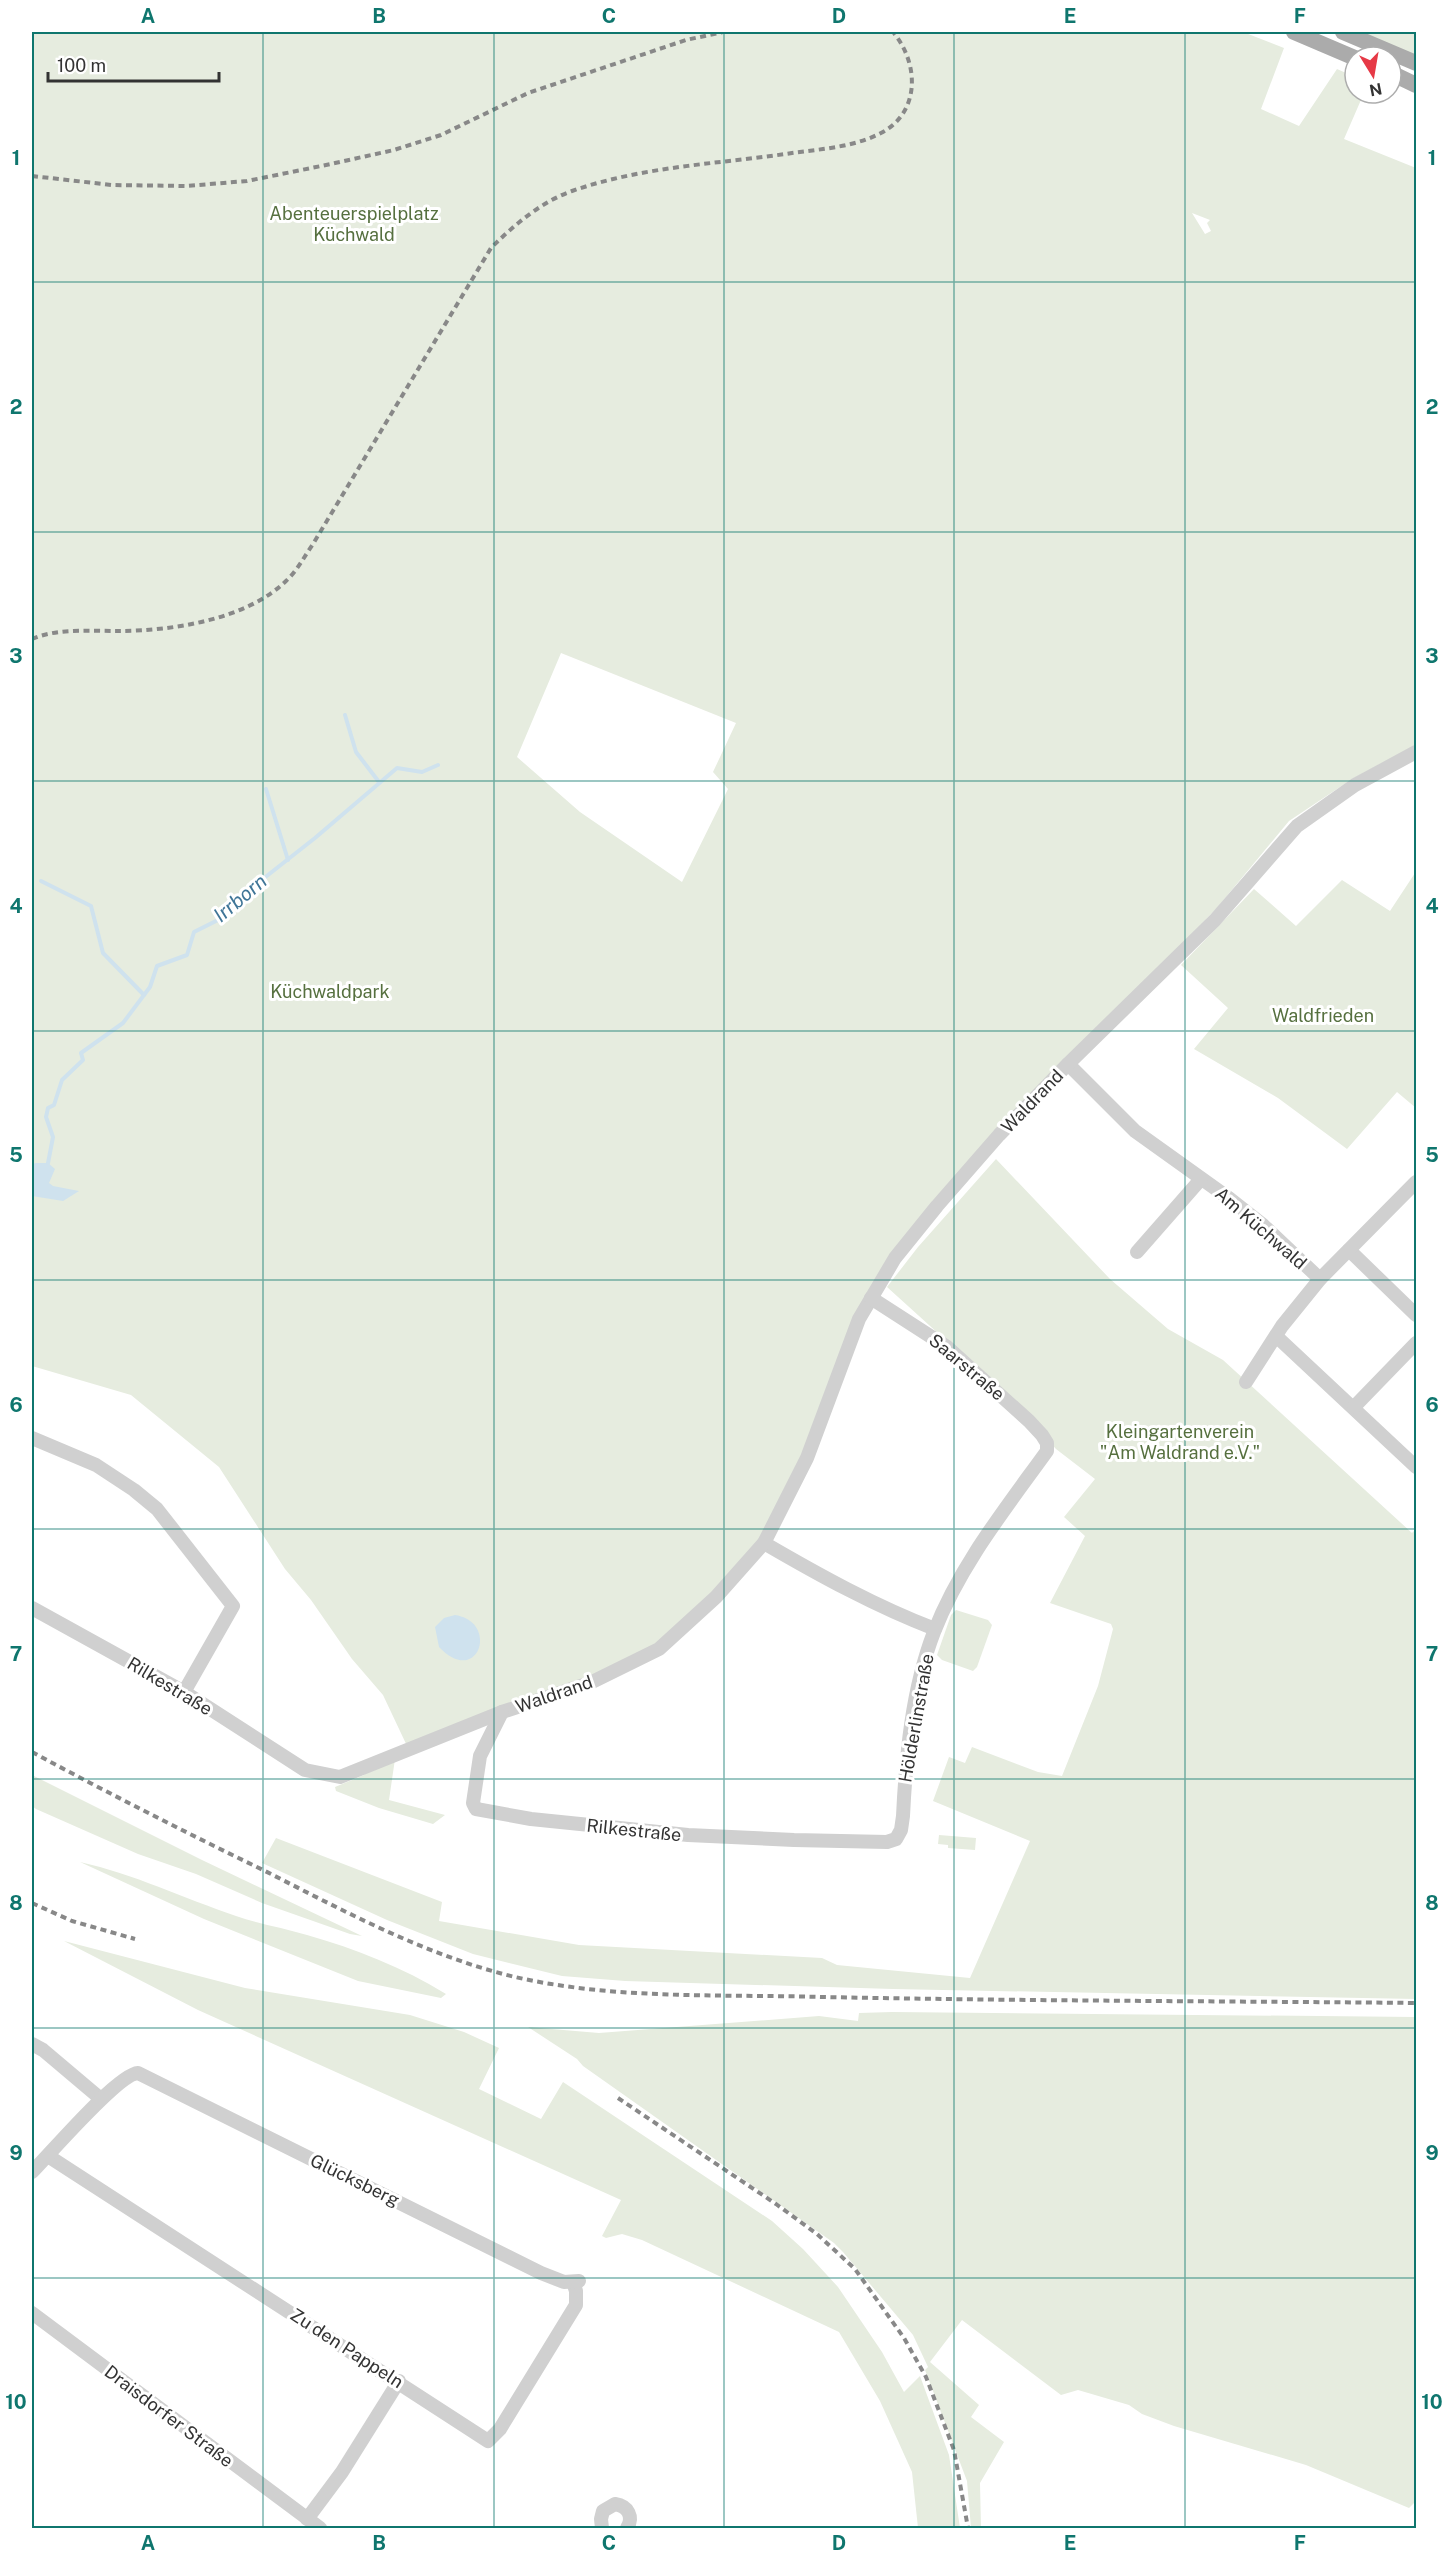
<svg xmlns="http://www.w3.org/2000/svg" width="1448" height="2560" viewBox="0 0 1448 2560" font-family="'Public Sans',sans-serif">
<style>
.green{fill:#e6ecdf;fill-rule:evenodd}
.water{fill:#cfe2ee}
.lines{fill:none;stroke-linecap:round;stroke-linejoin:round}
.stream{stroke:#cfe2ee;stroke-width:4}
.minor{stroke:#d0d0d0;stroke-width:14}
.major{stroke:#ababab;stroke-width:16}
.rail{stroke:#888;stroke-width:4;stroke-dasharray:6 4.5;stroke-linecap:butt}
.grid{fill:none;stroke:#0f766e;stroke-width:1.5;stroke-opacity:0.55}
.labels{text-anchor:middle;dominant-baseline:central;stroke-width:6;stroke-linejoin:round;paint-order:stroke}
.park-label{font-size:18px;fill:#56703f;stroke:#fff}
.street-label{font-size:18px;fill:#333;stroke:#fff}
.water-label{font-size:20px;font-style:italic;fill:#3f7597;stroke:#fff}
.neatline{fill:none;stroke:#0f766e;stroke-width:2}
.grid-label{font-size:20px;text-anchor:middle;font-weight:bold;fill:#0f766e}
</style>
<rect width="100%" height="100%" fill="#fff"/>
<g class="green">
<path d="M32,32H1243L1284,48L1261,109L1299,126L1337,69L1355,77V93H1364L1344,139L1416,168V745L1352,779L1289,821L1216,909L1066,1063L892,1253L822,1416L763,1539L715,1593L656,1646L588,1681L408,1748L383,1695L352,1659L311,1600L285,1569L219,1467L131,1395L32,1366ZM1192,213L1210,220L1207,223L1211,231L1205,234ZM561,653L736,723L713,772L728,789L682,882L580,812L517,757Z"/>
<polygon points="1351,32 1416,32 1416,60"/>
<polygon points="1415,873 1416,1108 1397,1092 1347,1149 1278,1098 1194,1049 1228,1008 1181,965 1254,889 1296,926 1342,880 1390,911"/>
<polygon points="996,1159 1110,1279 1168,1329 1223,1360 1412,1533 1416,1529 1416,1999 893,1989 625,1981 562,1976 473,1954 387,1920 262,1863 276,1838 442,1902 439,1921 579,1945 822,1958 837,1965 970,1978 1030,1841 933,1801 949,1757 965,1763 972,1747 1038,1772 1062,1776 1098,1686 1113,1629 1111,1624 1050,1603 1085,1536 1064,1517 1095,1479 1056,1449 1004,1393 887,1287 918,1247"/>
<polygon points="956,1610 988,1620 992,1625 977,1667 973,1671 942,1660 937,1655 951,1615"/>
<polygon points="395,1759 389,1800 445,1815 433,1824 379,1808 336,1791 335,1787 364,1775 368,1770"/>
<polygon points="32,1775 202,1860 362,1936 350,1934 262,1903 196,1874 138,1854 36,1809 32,1806"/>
<polygon points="939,1835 976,1838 975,1850 948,1848 948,1845 938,1844"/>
<path d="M80,1862C134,1874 183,1898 236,1916C259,1924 284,1928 307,1935C356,1949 402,1967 446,1994L441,1998L358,1981L204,1919Z"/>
<polygon points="64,1941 245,1988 410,2015 464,2032 499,2048 479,2089 541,2119 563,2082 772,2221 803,2249 838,2287 882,2352 904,2392 920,2376 949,2455 960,2528 918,2528 912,2472 880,2401 839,2332 642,2240 622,2234 606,2238 602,2236 621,2200 198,2010"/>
<polygon points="892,2012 1416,2017 1416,2501 1409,2508 1306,2465 1174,2426 1142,2414 1129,2405 1078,2390 1061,2395 962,2320 930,2362 979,2405 971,2417 1004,2442 980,2483 981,2528 971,2528 967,2481 925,2370 928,2367 913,2335 843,2252 834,2243 583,2066 577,2059 528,2027 599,2033 819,2016 858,2021 859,2013"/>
</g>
<g class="water">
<polygon points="36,1163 48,1163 55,1169 49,1183 53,1186 79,1191 63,1201 32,1196 32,1164"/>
<path d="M455,1615C500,1622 478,1688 439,1647L435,1627L444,1618Z"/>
</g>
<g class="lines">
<g class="stream">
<polyline points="345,715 356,752 379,782"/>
<polyline points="266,789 288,860"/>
<polyline points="41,881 91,906 103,953 144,995"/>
<polyline points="48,1163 53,1137 46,1117 48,1108 54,1105 62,1080 83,1060 81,1053 123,1023 150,987 157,966 187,955 194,932 224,917 249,890 315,838 397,768 422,772 438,765"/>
</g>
<g class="minor">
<polyline points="1068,1064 1135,1131 1230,1199 1263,1225 1320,1279"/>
<polyline points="1349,1250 1416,1315"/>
<polyline points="1137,1252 1201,1179"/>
<polyline points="1276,1336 1416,1467"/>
<polyline points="1246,1382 1282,1326 1320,1279 1416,1182"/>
<polyline points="1354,1407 1416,1343"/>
<polyline points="32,1438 96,1465 134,1490 157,1509 233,1606 184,1692"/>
<path d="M764,1543C819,1575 875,1606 935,1629"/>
<polyline points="32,1608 184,1692 305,1770 340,1777 502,1712 590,1683 659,1649 716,1597 764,1543 807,1458 859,1319 895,1258 937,1206 999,1135 1068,1064 1215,920 1297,826 1355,785 1416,752"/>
<path d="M502,1712L480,1756L473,1803L476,1809L531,1819L688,1835L794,1840L887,1842L896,1839L901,1830L903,1816C906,1755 912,1689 934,1632C960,1565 1006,1508 1047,1451V1443L1042,1435L1029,1421L947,1347L871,1298"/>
<polyline points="32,2044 43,2050 101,2099"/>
<polyline points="48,2156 488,2441 500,2429 576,2305 576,2291 573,2282"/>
<path d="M32,2172C50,2154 118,2074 138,2073L541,2273L564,2282L579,2281"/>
<polyline points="32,2313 320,2528"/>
<polyline points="307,2519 342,2472 399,2381"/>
<path d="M602,2528L601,2519L603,2511L615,2504C628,2506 634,2517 627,2528"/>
</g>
<g class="major">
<polyline points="1294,32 1355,58"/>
<polyline points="1343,32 1416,63"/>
<polyline points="1391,73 1416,85"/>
</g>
<g class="rail">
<polyline points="32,176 112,185 186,186 247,181 326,165 394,150 441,135 528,93 686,40 723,32"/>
<path d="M32,639C57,628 90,631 118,631C171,631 246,620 286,581C297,571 304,557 313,544L491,248C514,225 541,202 572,191C643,166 719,164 792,153C822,149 854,147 881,133C921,112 919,63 893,32"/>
<path d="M32,1752C108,1793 185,1832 263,1870C344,1911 427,1956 515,1977C616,2000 722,1994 824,1997C1022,2001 1219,2001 1416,2003"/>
<polyline points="32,1903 72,1921 135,1939"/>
<polyline points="618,2098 776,2204 817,2234 855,2269 904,2338 926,2377 954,2450 968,2528"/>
</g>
</g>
<path class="grid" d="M263,32V2528M494,32V2528M724,32V2528M954,32V2528M1185,32V2528M32,282H1416M32,532H1416M32,781H1416M32,1031H1416M32,1280H1416M32,1529H1416M32,1779H1416M32,2028H1416M32,2278H1416"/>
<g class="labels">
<g class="park-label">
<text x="354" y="213">Abenteuerspielplatz<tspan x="354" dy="21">Küchwald</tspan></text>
<text x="330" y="991">Küchwaldpark</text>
<text x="1323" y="1015">Waldfrieden</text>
<text x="1180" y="1431">Kleingartenverein<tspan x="1180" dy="21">"Am Waldrand e.V."</tspan></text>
</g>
<g class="street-label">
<text transform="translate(1032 1101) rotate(-46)">Waldrand</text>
<text transform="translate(1261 1228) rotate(41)">Am Küchwald</text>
<text transform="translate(967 1367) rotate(40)">Saarstraße</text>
<text transform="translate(170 1686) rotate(31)">Rilkestraße</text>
<text transform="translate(554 1694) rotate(-19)">Waldrand</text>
<text transform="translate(916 1718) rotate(-80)">Hölderlinstraße</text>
<text transform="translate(634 1830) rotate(6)">Rilkestraße</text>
<text transform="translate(355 2180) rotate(26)">Glücksberg</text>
<text transform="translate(347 2348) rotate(33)">Zu den Pappeln</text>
<text transform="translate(169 2416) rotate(37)">Draisdorfer Straße</text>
</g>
<g class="water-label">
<text transform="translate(240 898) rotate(-40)">Irrborn</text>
</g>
</g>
<rect width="1448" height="2560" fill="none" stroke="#ffffff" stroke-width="66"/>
<g transform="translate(1373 75) rotate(169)"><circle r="28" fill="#ffffff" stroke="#adadad" stroke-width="1.5"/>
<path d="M0-4.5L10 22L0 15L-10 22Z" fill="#e63946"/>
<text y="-9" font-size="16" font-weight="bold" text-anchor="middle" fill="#333333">N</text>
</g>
<path d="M48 72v9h171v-9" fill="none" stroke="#333333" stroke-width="3"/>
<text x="57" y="72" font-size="18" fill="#333333" stroke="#ffffff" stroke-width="4.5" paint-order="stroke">100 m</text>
<rect x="33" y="33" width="1382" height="2494" class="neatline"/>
<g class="grid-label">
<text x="148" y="23">A</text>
<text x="379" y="23">B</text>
<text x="609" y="23">C</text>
<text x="839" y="23">D</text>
<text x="1070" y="23">E</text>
<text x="1300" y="23">F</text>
<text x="16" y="165">1</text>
<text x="1432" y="165">1</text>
<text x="16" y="414">2</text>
<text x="1432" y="414">2</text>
<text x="16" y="663">3</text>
<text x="1432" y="663">3</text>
<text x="16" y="913">4</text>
<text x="1432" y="913">4</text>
<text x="16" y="1162">5</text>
<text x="1432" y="1162">5</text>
<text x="16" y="1412">6</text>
<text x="1432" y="1412">6</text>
<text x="16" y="1661">7</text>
<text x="1432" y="1661">7</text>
<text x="16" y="1910">8</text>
<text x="1432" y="1910">8</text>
<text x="16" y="2160">9</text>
<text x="1432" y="2160">9</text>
<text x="16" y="2409">10</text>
<text x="1432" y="2409">10</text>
<text x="148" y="2550">A</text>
<text x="379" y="2550">B</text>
<text x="609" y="2550">C</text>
<text x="839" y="2550">D</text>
<text x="1070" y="2550">E</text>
<text x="1300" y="2550">F</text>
</g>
</svg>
